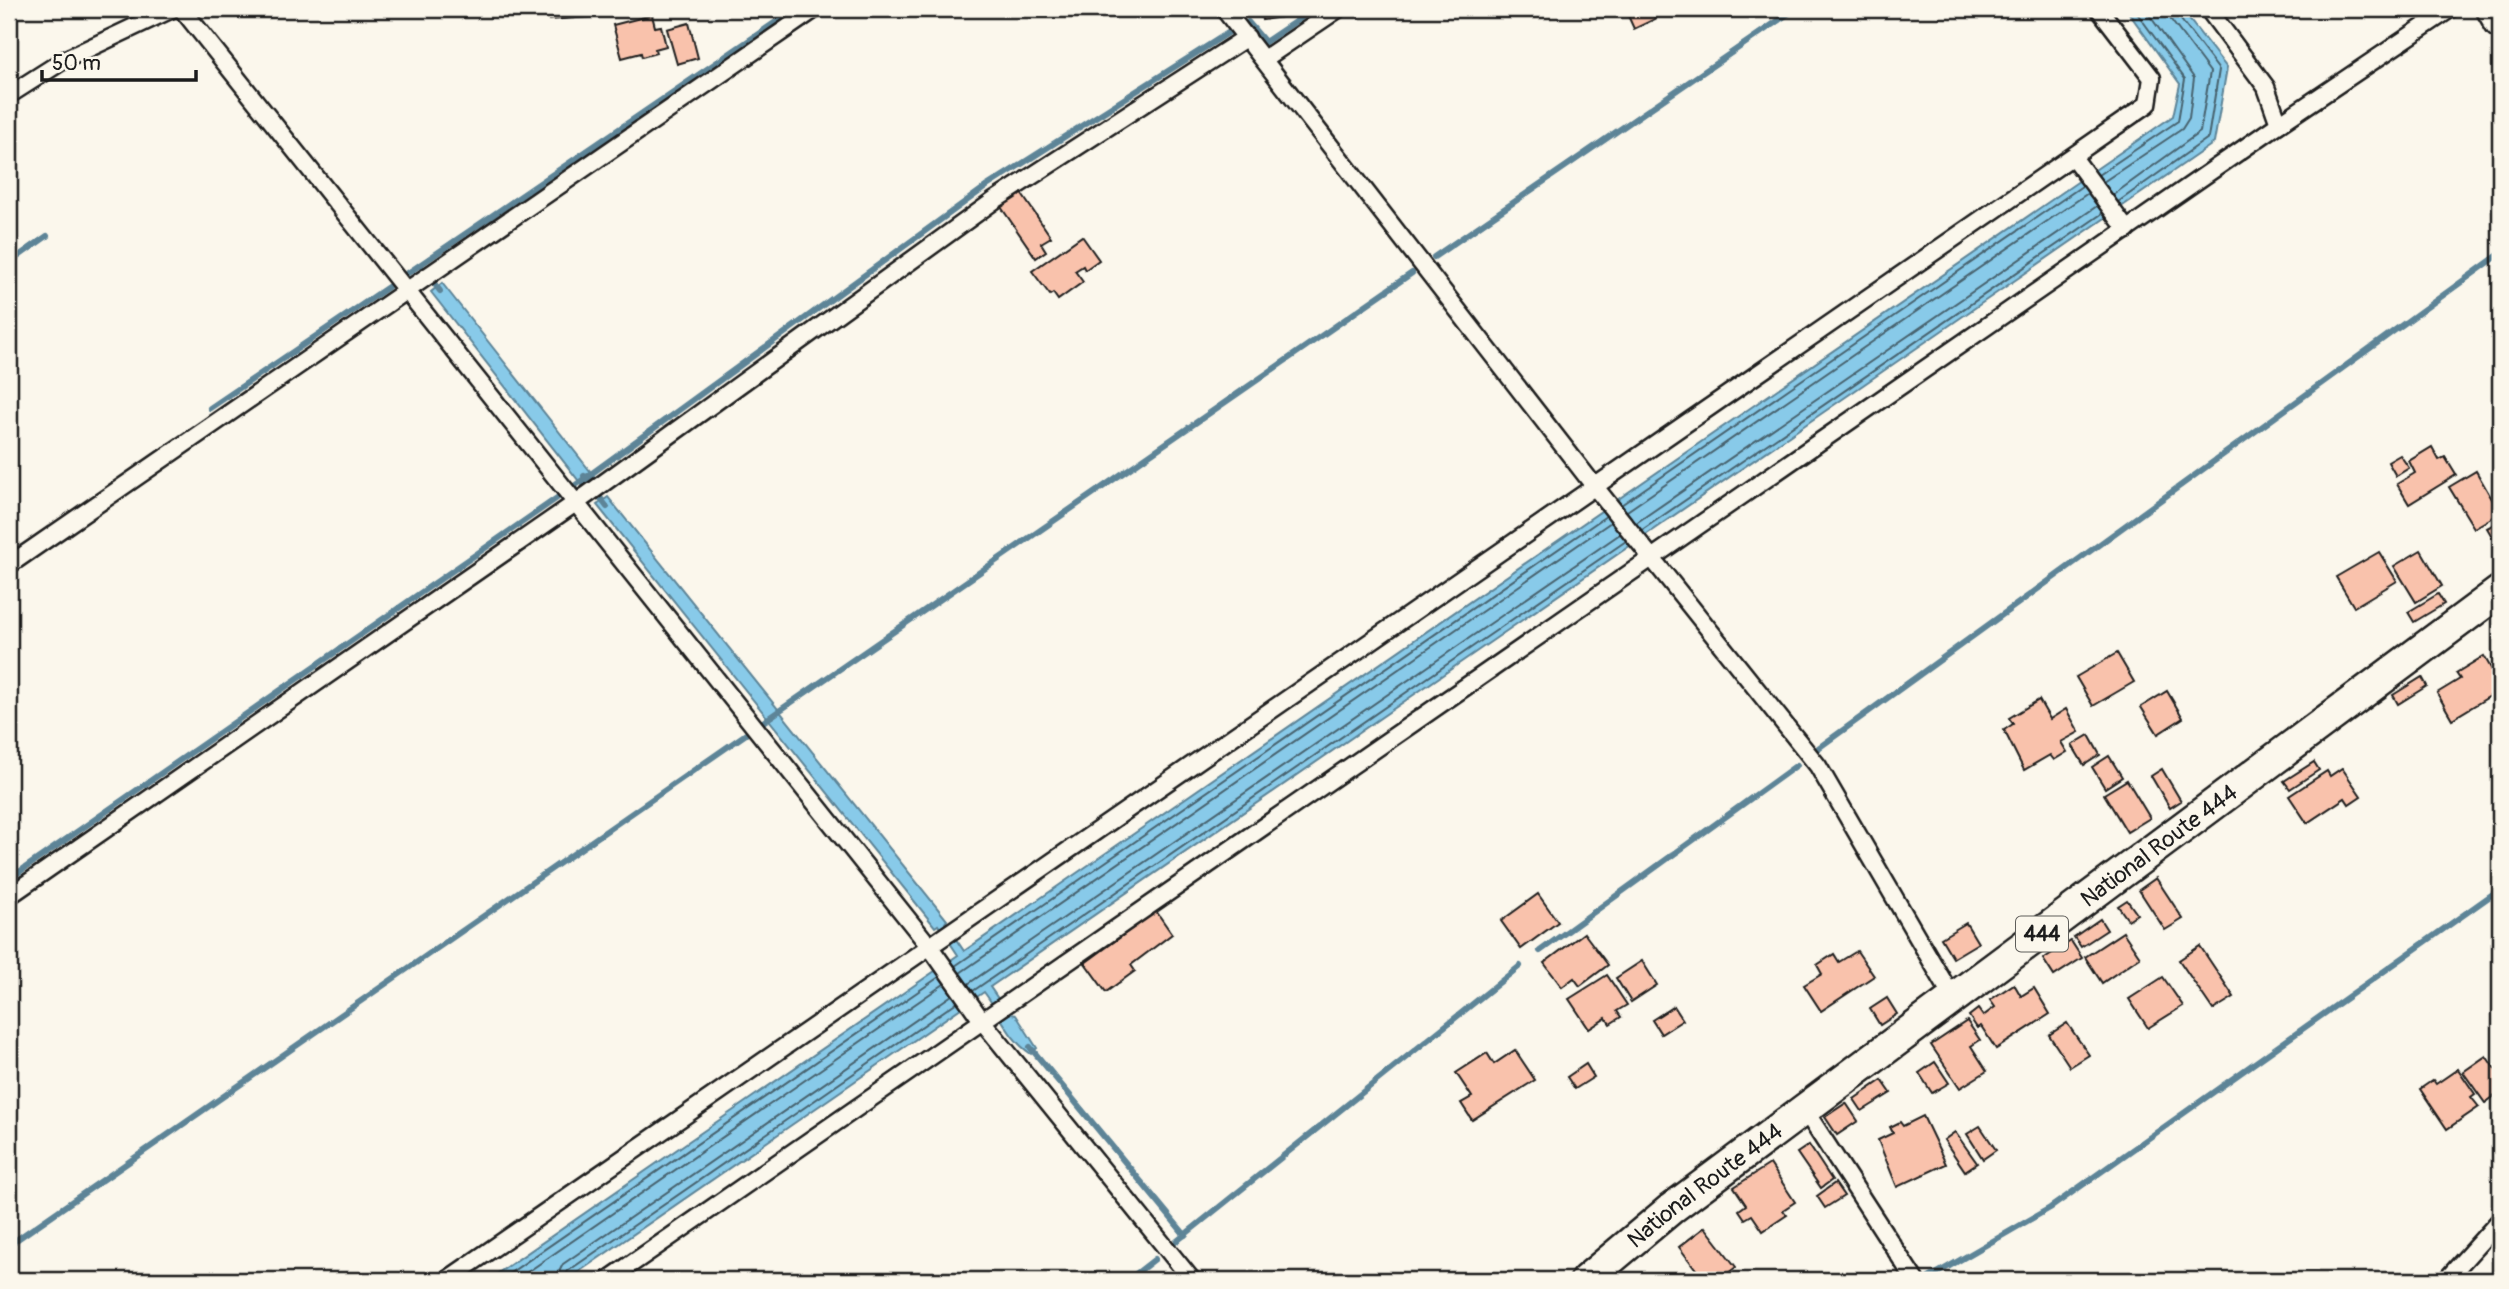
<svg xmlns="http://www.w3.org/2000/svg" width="2509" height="1289" viewBox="0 0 2509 1289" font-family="Pangolin,sans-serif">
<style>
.water{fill:#88cae9;stroke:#5d8497;stroke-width:2}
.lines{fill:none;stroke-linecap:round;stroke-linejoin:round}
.shore{stroke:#47626e;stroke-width:2}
.stream{stroke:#5d8497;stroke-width:6}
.building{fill:#f9c2ac;stroke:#1c1c1c;stroke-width:2}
.street-casing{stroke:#1c1c1c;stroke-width:21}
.highway-casing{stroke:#1c1c1c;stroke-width:35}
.street{stroke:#fbf7ec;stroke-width:16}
.highway{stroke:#fbf7ec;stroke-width:30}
.labels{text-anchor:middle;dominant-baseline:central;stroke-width:6;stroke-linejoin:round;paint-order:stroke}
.shield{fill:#fbf7ec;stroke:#5f5e5a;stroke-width:2}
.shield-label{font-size:21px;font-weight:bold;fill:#1c1c1c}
.street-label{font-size:23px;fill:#1c1c1c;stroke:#fbf7ec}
</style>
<rect width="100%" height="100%" fill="#fbf7ec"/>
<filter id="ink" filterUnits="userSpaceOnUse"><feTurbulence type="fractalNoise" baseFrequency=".0143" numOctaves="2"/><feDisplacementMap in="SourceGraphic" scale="14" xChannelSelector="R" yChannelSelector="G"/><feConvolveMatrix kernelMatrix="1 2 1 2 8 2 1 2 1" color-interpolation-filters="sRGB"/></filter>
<g filter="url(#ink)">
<g class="water">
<path d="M2126,9H2181L2227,68L2214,143L990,987L1008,1013L1016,1015L1037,1048L1031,1054C1007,1038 1001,1014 984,992L567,1280H488L958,955L938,925L935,927L597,505L608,497L947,920L945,923L964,951L2173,116L2180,84Z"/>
<polygon points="442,283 594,476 582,485 431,292"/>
</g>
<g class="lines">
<g class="shore">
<polyline points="2098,175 2178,121 2185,79 2134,9"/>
<polyline points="2103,182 2182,129 2189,118 2194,78 2145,9"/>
<polyline points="2113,195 2200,132 2210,72 2171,20 2168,9"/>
<polyline points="2118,202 2208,138 2219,70 2178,16 2176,9"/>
<polyline points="1621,505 2082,186"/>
<polyline points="1627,511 2088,193"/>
<polyline points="1636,523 2097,206"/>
<polyline points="1642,530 2103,213"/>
<polyline points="955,966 1606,516"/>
<polyline points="960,973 1611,522"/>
<polyline points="968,984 1620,534"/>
<polyline points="973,991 1626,541"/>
<polyline points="500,1280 939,977"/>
<polyline points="516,1280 944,984"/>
<polyline points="555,1280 563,1264 952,995"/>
<polyline points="564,1280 568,1271 957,1002"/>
</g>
<g class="stream">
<polyline points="1248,22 1265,42 1314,9"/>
<polyline points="1434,257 1795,9"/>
<polyline points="9,263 47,236"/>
<polyline points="420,265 440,291"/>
<polyline points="405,275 795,9"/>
<polyline points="210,408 388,287"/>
<polyline points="584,476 607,507"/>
<polyline points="573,487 987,186 1231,31"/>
<polyline points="763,722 1412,273"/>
<polyline points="1817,749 2500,254"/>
<polyline points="9,879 557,498"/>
<polyline points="1540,951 1797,765"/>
<polyline points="1030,1047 1185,1235"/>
<polyline points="1177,1241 1520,966"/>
<polyline points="9,1245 746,734"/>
<polyline points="1927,1279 2050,1208 2500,889"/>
<polyline points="1128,1280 1155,1259"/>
</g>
</g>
<g class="building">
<polygon points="549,9 604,9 604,16 549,20"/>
<polygon points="1260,9 1282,9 1283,17 1262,20"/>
<polygon points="1625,9 1651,9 1655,19 1634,29"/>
<polygon points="652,15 655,27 661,26 666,46 655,49 656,53 642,57 641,53 622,58 613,25"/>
<polygon points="689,23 698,58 677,64 667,29"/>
<polygon points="1021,193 1051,237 1041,243 1046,251 1036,258 1001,207"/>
<polygon points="1082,236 1099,260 1085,270 1083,266 1075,271 1083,282 1058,300 1053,293 1050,295 1032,271"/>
<polygon points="2432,447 2439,460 2445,457 2456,475 2409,504 2397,484 2415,473 2409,461"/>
<polygon points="2400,455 2409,468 2396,476 2388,462"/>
<polygon points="2476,471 2500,513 2474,528 2449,487"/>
<polygon points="2500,521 2500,550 2487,528"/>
<polygon points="2421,550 2442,586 2416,602 2394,566"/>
<polygon points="2379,552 2397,581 2354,607 2336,577"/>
<polygon points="2438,594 2444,604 2414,622 2408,612"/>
<polygon points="2117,653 2134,682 2093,706 2076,677"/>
<polygon points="2484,656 2500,684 2500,690 2452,719 2437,693 2460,679 2456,673"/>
<polygon points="2422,677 2427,686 2398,704 2393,695"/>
<polygon points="2167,691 2183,718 2158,734 2141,707"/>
<polygon points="2039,700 2050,719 2066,709 2079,732 2061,742 2067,752 2054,760 2050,755 2024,770 2004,730 2013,724 2009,718"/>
<polygon points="2089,735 2100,755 2084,765 2072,745"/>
<polygon points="2109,756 2122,777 2105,788 2092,767"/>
<polygon points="2314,762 2319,770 2290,789 2284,781"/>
<polygon points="2342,768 2361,796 2349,804 2345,798 2307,823 2289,796 2327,771 2330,776"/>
<polygon points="2162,769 2181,801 2170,808 2151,776"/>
<polygon points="2127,780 2150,818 2127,832 2104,794"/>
<polygon points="2156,878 2183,919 2165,930 2139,890"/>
<polygon points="1538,894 1558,922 1521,949 1501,921"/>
<polygon points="2127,900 2137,914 2128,920 2118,906"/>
<polygon points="1156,911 1172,934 1131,965 1135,971 1106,992 1085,963"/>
<polygon points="2100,919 2107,930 2081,947 2074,937"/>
<polygon points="1966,923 1978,943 1953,958 1941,938"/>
<polygon points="2123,932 2140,957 2102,983 2085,957"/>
<polygon points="1584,933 1608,965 1580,986 1574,978 1562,987 1544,963"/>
<polygon points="2071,941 2082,958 2054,976 2043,959"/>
<polygon points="2200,946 2234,997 2213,1010 2179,960"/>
<polygon points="1857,951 1874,976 1821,1011 1804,985 1822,974 1817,965 1834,954 1839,962"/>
<polygon points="1642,961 1657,985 1631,1002 1616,978"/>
<polygon points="1607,975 1627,1005 1617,1011 1621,1017 1610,1024 1606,1018 1589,1029 1569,999"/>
<polygon points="2163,977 2183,1006 2148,1028 2129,999"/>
<polygon points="2014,984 2021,996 2034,988 2050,1014 1996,1049 1981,1026 1977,1028 1969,1016 1978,1009 1983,1016 1995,1007 1990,1000"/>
<polygon points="1887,998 1897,1014 1880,1025 1870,1009"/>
<polygon points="1674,1006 1683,1020 1661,1034 1652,1020"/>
<polygon points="1967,1021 1980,1040 1971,1046 1987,1071 1960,1088 1931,1045"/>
<polygon points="2067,1023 2089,1055 2070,1067 2049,1035"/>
<polygon points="1515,1050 1535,1080 1472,1120 1461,1103 1472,1097 1456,1073 1487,1053 1494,1064"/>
<polygon points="2486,1056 2500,1076 2500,1092 2485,1103 2463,1072"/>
<polygon points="1935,1062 1949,1083 1932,1093 1919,1073"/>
<polygon points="1586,1064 1594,1077 1575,1089 1567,1077"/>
<polygon points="2458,1069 2475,1094 2471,1097 2479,1107 2447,1129 2420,1089 2433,1080 2436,1084"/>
<polygon points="1882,1080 1891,1093 1862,1111 1854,1099"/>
<polygon points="1846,1103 1858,1121 1837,1135 1825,1117"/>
<polygon points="1923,1116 1946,1164 1897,1187 1878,1140 1893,1133 1890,1127 1900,1122 1903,1126"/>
<polygon points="1980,1126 1996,1150 1983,1159 1967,1134"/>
<polygon points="1955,1132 1977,1163 1965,1171 1944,1140"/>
<polygon points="1809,1145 1832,1180 1821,1188 1797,1153"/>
<polygon points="1770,1164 1795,1202 1783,1210 1787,1215 1763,1231 1752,1215 1745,1219 1739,1210 1746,1205 1734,1187"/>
<polygon points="1835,1183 1844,1196 1825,1208 1817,1196"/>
<polygon points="1705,1227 1736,1267 1719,1280 1704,1280 1679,1247"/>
</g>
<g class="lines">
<g class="street-casing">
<g id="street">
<polyline points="182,9 930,947 983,1022 1192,1280"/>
<polyline points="1224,9 1595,487 1818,766 1954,1000"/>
<polyline points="2208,9 2266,87 2279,124"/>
<polyline points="1264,59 1338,9"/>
<polyline points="9,95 64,60 172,9"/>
<polyline points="2073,157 2127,230"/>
<polyline points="9,565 815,9"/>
<polyline points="9,896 587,495 995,200 1247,37"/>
<polyline points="1804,1109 1915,1280"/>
<polyline points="447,1280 2148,104 2152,78 2099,9"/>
<polyline points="608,1280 2279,124 2450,9"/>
<polyline points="2446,1280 2500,1220"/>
</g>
</g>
<g class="highway-casing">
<g id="highway">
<polyline points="2492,9 2500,23"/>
<path id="s1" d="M1586,1280L1672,1208L2500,591"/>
</g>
</g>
<use href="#street" class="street"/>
<use href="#highway" class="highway"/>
</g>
</g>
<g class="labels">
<rect class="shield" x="2016" y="916.5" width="52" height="35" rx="5"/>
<g class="shield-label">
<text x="2042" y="934">444</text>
</g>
<g class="street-label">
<text stroke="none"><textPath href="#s1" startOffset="719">National Route 444</textPath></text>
<text stroke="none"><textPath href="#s1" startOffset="152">National Route 444</textPath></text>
</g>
</g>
<rect width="2509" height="1289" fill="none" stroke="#fbf7ec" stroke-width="35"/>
<rect x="18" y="18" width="2474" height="1254" fill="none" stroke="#1c1c1c" stroke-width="2.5" filter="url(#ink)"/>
<path d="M42 70v10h154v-10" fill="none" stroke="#1c1c1c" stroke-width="3.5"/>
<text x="52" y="70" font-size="21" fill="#1c1c1c" stroke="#fbf7ec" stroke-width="5" paint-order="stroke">50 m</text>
</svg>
